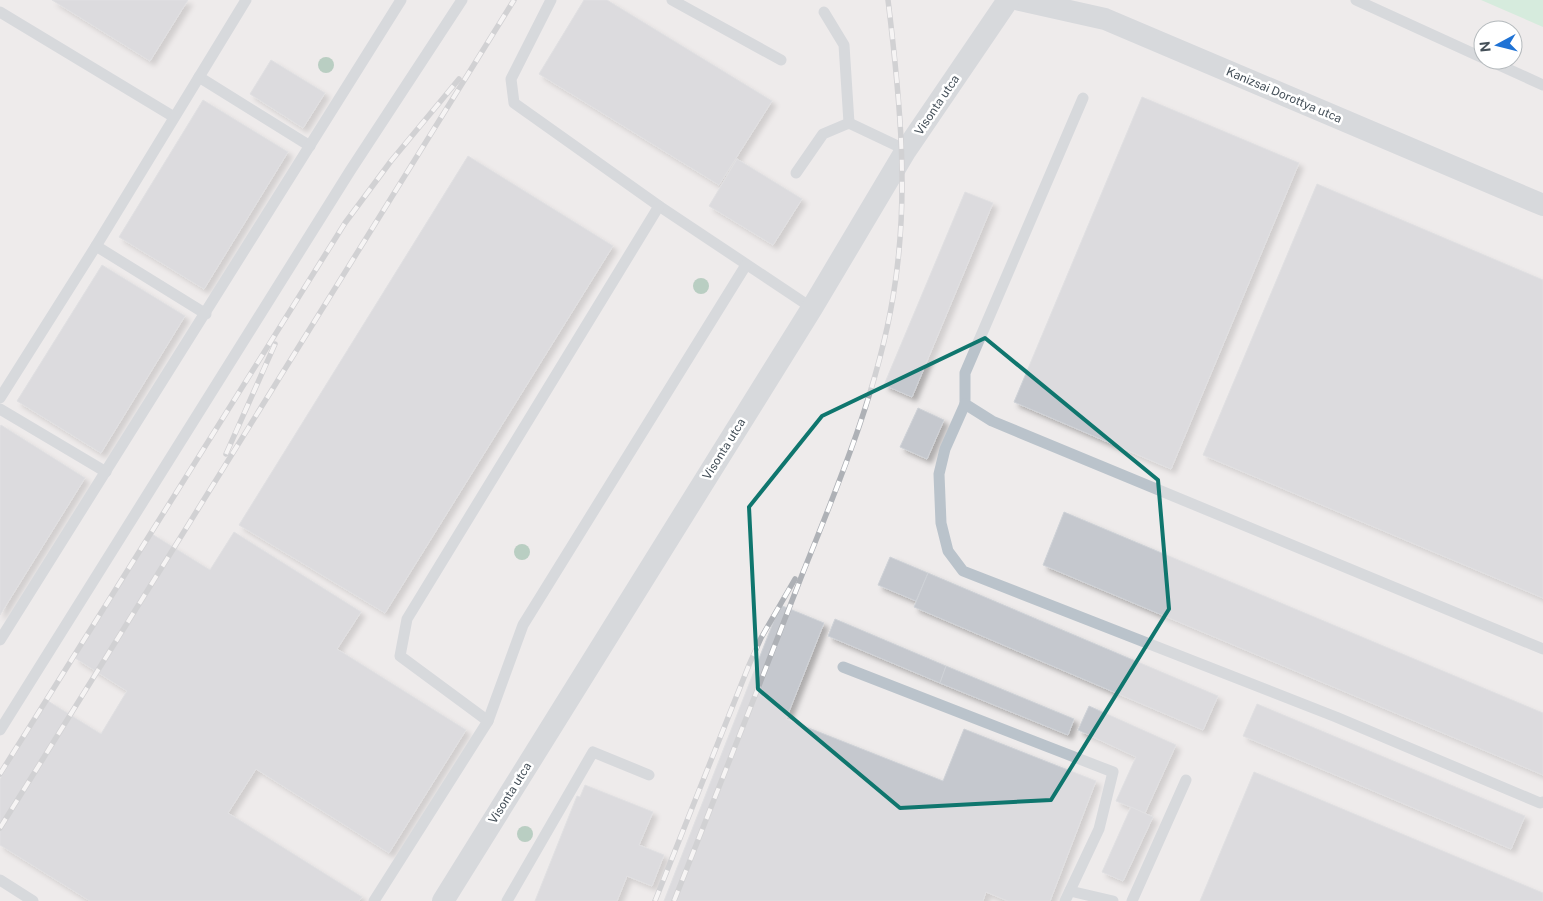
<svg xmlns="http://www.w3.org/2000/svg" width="1543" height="901" viewBox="0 0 1543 901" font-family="'Public Sans',sans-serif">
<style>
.green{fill:#b9eccc}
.building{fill:#c5c8ce;stroke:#cfd2d7;filter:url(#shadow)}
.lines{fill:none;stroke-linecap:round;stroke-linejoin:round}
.lane{stroke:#bac3cb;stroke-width:11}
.street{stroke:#bac3cb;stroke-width:22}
.rail-casing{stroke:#aeb1b6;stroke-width:5.5}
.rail{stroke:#fff;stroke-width:4;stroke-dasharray:11;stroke-linecap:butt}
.tree{fill:#79aa90}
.marked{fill:none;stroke:#0f766e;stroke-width:4;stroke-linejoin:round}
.labels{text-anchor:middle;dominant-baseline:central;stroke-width:5;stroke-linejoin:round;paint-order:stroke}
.street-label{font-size:12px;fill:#444f58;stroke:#fff}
</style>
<defs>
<filter id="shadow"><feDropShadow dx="4.5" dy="4.5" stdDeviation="2.5" flood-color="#0004"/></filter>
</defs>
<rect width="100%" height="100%" fill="#eeebeb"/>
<polygon class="green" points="1481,0 1543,0 1543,27"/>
<g class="building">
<polygon points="52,0 188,0 150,61"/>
<polygon points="584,0 607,0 772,101 719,185 539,74"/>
<polygon points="271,60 325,93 303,128 250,94"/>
<polygon points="1142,97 1299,163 1171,469 1014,402"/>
<polygon points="203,100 288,152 204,289 119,237"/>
<polygon points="468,156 613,246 385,613 239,525"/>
<polygon points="737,159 802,199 773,245 709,206"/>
<polygon points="1317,184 1543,280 1543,598 1203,455"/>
<polygon points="965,192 993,203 912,397 884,385"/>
<polygon points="102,265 185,316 101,453 17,401"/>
<polygon points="918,408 944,420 927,459 900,447"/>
<polygon points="1,425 85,478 0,615 0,427"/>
<polygon points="1064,512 1543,713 1543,775 1043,565"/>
<polygon points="234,532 361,612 337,649 466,730 389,853 256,769 228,813 362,897 359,901 90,901 0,845 0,779 48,701 101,734 127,691 75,658 152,534 210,570"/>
<polygon points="890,557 928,573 916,601 878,585"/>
<polygon points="928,573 1218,696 1203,730 914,607"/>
<polygon points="780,605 824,623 786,719 943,781 964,729 1096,781 1050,901 1008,901 986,892 983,901 664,901"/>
<polygon points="835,619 946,666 940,683 828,636"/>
<polygon points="946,666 1074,719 1068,735 940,683"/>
<polygon points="1257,704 1525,816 1511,849 1243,736"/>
<polygon points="1089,706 1176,745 1145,813 1116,801 1136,757 1078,730"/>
<polygon points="1254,772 1543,893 1543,901 1200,901"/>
<polygon points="585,785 653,812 639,845 664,855 652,886 627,876 617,901 535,901 577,796 580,797"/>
<polygon points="1131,807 1153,817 1123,881 1102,872"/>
</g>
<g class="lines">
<g class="lane">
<polyline points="551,0 511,79 514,103 659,206 812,308"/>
<polyline points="672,0 781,60"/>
<polyline points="1356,0 1483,58"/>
<polyline points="0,12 174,117"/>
<polyline points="824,12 844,45 849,123"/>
<polyline points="1488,60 1543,85"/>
<polyline points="199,77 310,146"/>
<polyline points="1083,98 965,373 965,404 992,421 1543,649"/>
<polyline points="796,173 823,134 849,123 906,150"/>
<polyline points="96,246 206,314"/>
<polyline points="0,398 96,246 246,0"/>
<polyline points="965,404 945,449 939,474 941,523 948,551 963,571 1336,717 1540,803 1543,802"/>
<polyline points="0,409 106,472"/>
<polyline points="0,640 401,0"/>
<polyline points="843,667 1113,772 1099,829 1065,901"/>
<polyline points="488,721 400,656 407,619 659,206"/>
<polyline points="0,730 350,171 462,0"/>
<polyline points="0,880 33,901"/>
<polyline points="1070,891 1113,901"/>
<polyline points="374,901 488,721 523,625 746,265"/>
<polyline points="507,901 593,752 649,775"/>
<polyline points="1132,901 1186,780"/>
</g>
<g class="street">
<polyline points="1020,0 1105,19 1543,205"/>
<polyline points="443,901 812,308 906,150 1008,0"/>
</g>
<g class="rail-casing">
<g id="rail">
<polyline points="226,454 275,344"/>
<polyline points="0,774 345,223 391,161 459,79"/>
<polyline points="0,828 514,0"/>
<polyline points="655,901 749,665 761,638 795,579"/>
<path d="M674,901C717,792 760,684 802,575C838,485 877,393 893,297C910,197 900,99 888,0"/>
</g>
</g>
<use href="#rail" class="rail"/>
</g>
<g class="tree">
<circle cx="326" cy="65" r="8"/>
<circle cx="701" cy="286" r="8"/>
<circle cx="522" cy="552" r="8"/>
<circle cx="525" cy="834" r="8"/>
</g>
<path d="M0 0H1543V901H0ZM985,338L1158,480L1169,609L1051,800L900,808L758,689L749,507L822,416Z" fill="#eeebeb" fill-opacity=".55" fill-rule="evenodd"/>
<path class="marked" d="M985,338L1158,480L1169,609L1051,800L900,808L758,689L749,507L822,416Z"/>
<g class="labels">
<g class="street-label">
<text transform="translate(1284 95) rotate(23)">Kanizsai Dorottya utca</text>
<text transform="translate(937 105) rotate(-56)">Visonta utca</text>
<text transform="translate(724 449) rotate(-58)">Visonta utca</text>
<text transform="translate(510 793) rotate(-58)">Visonta utca</text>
</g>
</g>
<g transform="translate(1498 45) rotate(263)"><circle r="24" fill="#ffffff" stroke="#b4b9bc"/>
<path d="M0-4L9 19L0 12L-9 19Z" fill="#1e72d5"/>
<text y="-8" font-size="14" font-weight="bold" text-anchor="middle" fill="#444f58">N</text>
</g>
</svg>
